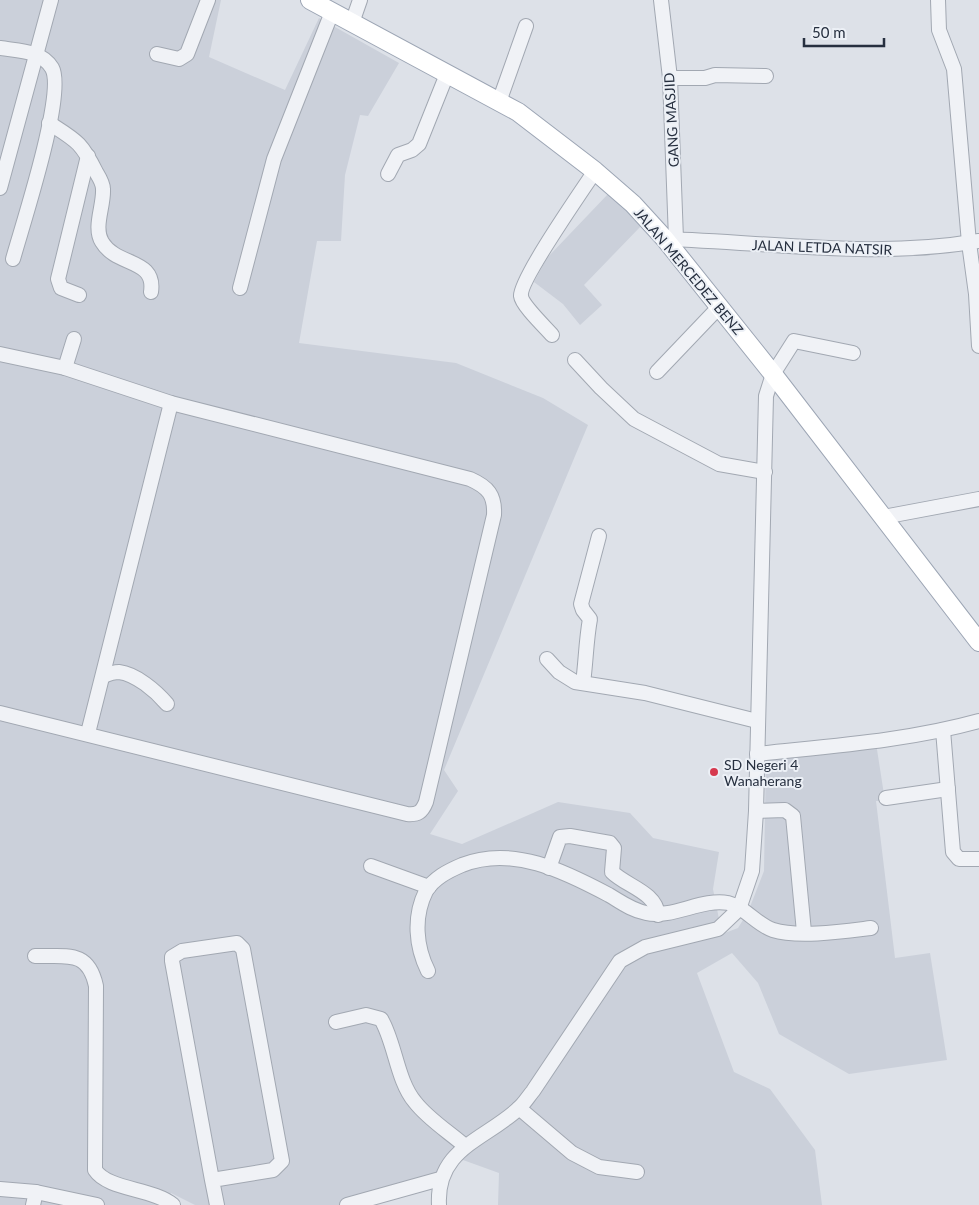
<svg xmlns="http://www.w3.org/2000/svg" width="979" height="1205" viewBox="0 0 979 1205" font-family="Lato,sans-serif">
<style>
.built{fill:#cbd0da}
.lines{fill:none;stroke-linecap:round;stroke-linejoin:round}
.minor-casing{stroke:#a2a8b2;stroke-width:16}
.major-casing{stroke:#9ca5b4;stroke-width:20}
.minor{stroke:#f0f2f6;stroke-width:14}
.major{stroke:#fff;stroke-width:18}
.poi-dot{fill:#d6394e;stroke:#ecf0f6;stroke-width:2}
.labels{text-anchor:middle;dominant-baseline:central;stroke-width:4;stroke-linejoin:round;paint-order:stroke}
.street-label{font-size:14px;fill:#262f3f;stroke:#ecf0f6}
.poi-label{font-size:14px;fill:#262f3f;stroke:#ecf0f6;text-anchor:start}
</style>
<rect width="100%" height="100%" fill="#dde1e8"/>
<g class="built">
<polygon points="0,0 221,0 209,57 285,90 319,18 399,63 368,116 360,115 345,175 341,241 317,241 299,343 456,363 543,398 588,425 444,770 458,791 430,834 462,844 558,802 630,813 653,838 719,852 713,889 722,934 738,928 748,912 764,871 766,755 876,743 885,801 876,801 895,958 930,953 947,1060 849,1074 779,1034 758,983 732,953 697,973 734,1072 770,1089 815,1150 822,1205 498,1205 499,1173 463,1160 437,1178 349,1205 195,1205 171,1193 164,1205 0,1205"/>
<polygon points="609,193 641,226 584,285 602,305 580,325 563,304 534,282 547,258"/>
</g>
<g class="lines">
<g class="minor-casing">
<g id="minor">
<polyline points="661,0 670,78 676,239"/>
<polyline points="938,0 939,30 954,69 969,243 976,294 979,346"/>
<polyline points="352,23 360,0"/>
<path d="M0,48C18,51 41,50 52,68C66,93 22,226 13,259"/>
<polyline points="157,54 179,59 187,54 208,0"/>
<polyline points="670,78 705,78 715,75 766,76"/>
<polyline points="499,102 526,26"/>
<path d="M49,123C77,141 81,142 96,172C99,177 103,183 103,189C104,206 93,227 102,242C117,267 156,258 151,292"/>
<polyline points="388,174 398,155 412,150 419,144 447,74"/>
<polyline points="0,188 51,0"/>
<path d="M665,239C770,242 874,259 979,241"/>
<polyline points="240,288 274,159 332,12"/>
<polyline points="79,295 61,288 58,279 88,156"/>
<path d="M552,335C545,327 522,305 521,296C519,281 583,189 595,171"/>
<path d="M0,354L65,368L171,403L470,479C488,487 495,495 494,515L426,802C422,812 418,815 407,814L0,713"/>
<polyline points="575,360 601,388 634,419 719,464 765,472"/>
<polyline points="65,368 74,339"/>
<polyline points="657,372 719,307"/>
<polyline points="883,517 979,499"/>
<polyline points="547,659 559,672 575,682 645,693 757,721"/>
<path d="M103,676C108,674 114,672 119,672C136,674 156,691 167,704"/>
<path d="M583,683C586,661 586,641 590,619L583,610L581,604L599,536"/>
<polyline points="943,730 953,852 959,859 979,859"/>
<polyline points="88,733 171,403"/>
<path d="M757,754C831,746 907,741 979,721"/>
<polyline points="886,798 948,789"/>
<polyline points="756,811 785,810 793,816 804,932"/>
<polyline points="371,866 429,887"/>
<path d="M549,868L560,837L570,836L610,843L614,848L612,872C626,886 656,892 658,915"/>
<path d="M35,956C66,957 88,949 96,986L95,1170C108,1190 152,1188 173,1205"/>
<path d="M428,971C416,947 413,917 426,891C434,878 448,871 462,865C512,845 564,871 609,895C621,902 631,910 646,913C672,919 702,898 728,903C745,907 757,925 773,930C798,938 846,931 871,928"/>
<path d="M336,1022L366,1015L381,1019C395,1042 397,1081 415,1102C428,1119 449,1132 465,1146"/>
<polyline points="519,1108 572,1153 599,1167 637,1172"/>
<polyline points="212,1180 273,1170 282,1161 243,949 237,943 182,951 172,957 172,961 212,1180 217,1205"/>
<polyline points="0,1189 36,1192 97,1205"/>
<polyline points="33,1205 36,1192"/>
<polyline points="347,1205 440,1179"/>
<path d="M439,1205C436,1149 484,1140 518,1109C524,1104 528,1097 533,1091L620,961L645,947L718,929L739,909L752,871L756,811L766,396L773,374L794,341L853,353"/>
</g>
</g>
<g class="major-casing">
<polyline id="major" points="310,0 518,112 595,171 633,204 665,239 773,374 979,642"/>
</g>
<use href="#minor" class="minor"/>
<use href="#major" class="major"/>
</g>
<circle class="poi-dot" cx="714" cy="772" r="5"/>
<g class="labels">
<g class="street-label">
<text transform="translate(671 120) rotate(-93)">GANG MASJID</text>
<text transform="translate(822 247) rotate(2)">JALAN LETDA NATSIR</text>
<text transform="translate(689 271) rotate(50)">JALAN MERCEDEZ BENZ</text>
</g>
<g class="poi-label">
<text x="724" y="764">SD Negeri 4<tspan x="724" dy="16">Wanaherang</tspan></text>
</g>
</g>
<path d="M804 38v8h80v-8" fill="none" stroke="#262f3f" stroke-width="2.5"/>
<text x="812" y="38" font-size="15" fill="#262f3f" stroke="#ecf0f6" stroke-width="4" paint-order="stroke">50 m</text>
</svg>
